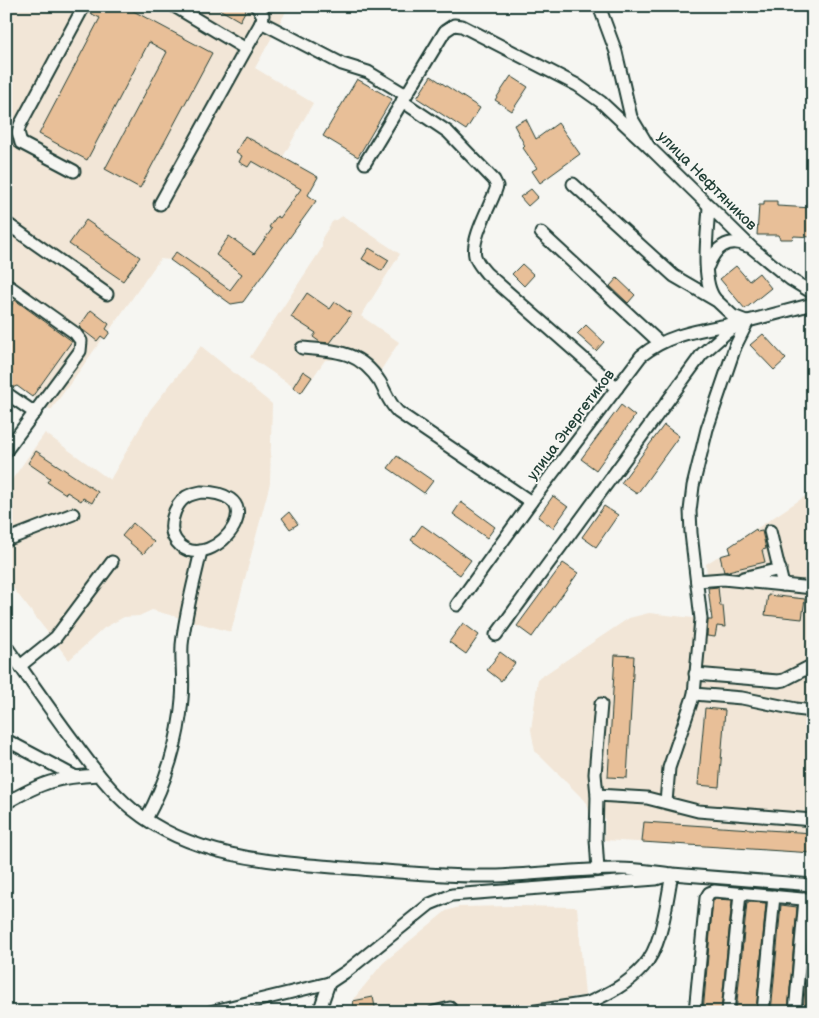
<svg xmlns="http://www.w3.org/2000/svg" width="819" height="1018" viewBox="0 0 819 1018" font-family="'Balsamiq Sans',sans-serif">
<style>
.built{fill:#f2e6d7}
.building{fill:#e8bf98;stroke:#1f3d34}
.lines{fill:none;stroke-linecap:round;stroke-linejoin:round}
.minor-casing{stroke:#1f3d34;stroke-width:15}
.minor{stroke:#f6f6f2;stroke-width:11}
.labels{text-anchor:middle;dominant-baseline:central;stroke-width:4;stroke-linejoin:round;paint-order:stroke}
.street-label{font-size:15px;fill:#1f3d34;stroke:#f6f6f2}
</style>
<rect width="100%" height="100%" fill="#f6f6f2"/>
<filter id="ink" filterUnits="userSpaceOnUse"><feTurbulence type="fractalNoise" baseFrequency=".02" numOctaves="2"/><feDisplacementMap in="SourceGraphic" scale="10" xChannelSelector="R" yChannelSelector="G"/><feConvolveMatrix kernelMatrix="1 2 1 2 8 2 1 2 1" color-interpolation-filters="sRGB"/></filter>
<g filter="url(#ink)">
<g class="built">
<polygon points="6,6 289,6 255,68 313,103 283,157 318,177 308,195 316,201 243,302 231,304 171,260 160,259 109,331 110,332 105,339 103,338 51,410 17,386 11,388 7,386 9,380 6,378"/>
<polygon points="343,216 400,254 361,316 399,342 379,373 371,378 342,359 325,360 302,393 250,357 322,248 322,238 332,222"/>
<polygon points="201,346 272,404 270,483 231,632 152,610 139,616 124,617 104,628 69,660 6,579 6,488 45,433 110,480 150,410"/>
<polygon points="813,491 813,853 604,840 605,818 590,816 587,803 535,751 531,730 538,679 629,618 649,613 711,620 706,564 717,557 731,553 729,547"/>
<polygon points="513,906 577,907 585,996 571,997 572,1012 348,1012 356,996 383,963 446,911 459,907"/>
</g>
<g class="building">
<polygon points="94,6 124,6 212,53 140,188 105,169 167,52 149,42 87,160 39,134 100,18 90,13"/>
<polygon points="214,6 248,6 240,21"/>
<polygon points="431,76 480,108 466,130 417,98"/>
<polygon points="511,76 528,87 512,111 495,100"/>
<polygon points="357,79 392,99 358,157 323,136"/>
<polygon points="526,119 536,139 558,123 580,154 540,183 532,171 537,168 523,148 525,146 514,125"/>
<polygon points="245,136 318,177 308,195 316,201 243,302 231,304 170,260 176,252 230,290 242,274 216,255 229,236 254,254 272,229 269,227 277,216 280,218 301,189 252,161 248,167 239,162 242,156 236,152"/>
<polygon points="531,189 538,197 528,206 520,197"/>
<polygon points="764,201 777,201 777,206 813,208 813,237 794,236 792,239 780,239 778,235 757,235 759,205 764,205"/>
<polygon points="86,220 140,257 123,281 69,244"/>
<polygon points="369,248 389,260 382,271 362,259"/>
<polygon points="522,264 534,275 524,286 512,274"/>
<polygon points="736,266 749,281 759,273 771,288 745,309 720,279"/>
<polygon points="617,278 635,295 628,303 610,286"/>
<polygon points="307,293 330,309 335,302 352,314 330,343 320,342 313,337 316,333 291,317"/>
<polygon points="15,300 72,341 32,397 17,386 12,388 8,386 9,380 6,378 6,313"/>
<polygon points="91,310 109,324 106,329 110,332 105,339 101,336 97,341 79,327"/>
<polygon points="586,325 604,342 596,351 577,334"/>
<polygon points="763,334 786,359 774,370 750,345"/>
<polygon points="303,371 312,377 301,393 293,387"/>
<polygon points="621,405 635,416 596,470 581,459"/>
<polygon points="664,425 679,436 637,494 621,483"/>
<polygon points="36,451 98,492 92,503 83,498 81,501 67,492 66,494 47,482 50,478 28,463"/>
<polygon points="397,456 433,481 424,493 388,468"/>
<polygon points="553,496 568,507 553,528 538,517"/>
<polygon points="461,502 495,527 487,538 453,514"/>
<polygon points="604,506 618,515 596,547 582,537"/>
<polygon points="289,512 298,524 290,529 282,518"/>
<polygon points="133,523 154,542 143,554 122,536"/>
<polygon points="422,525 471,560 460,575 411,540"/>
<polygon points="756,529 757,532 762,531 766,549 762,550 765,562 724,572 720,556 731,553 729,547"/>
<polygon points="563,563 578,573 532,637 517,626"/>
<polygon points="718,587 720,606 723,606 725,627 717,626 715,637 707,636 708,620 712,620 708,588"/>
<polygon points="768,595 805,599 802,619 765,615"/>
<polygon points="463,623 479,635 466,654 449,642"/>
<polygon points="500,652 515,663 501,681 487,670"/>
<polygon points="615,655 634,656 627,778 608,777"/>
<polygon points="705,708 725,710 719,787 698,785"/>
<polygon points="644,822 813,833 813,853 642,842"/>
<polygon points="715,899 732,900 721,1012 703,1012 713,900"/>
<polygon points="747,902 766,903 756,1012 736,1012"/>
<polygon points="781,905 797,907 788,1012 771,1012"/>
<polygon points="812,908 813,1012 803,1012"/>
<polygon points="373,997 376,1012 355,1012 353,1001"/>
</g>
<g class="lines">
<g class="minor-casing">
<g id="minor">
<polyline points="599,6 616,52 631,117 649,147 752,248 790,279 813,293"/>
<polyline points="261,22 342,64 368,72 406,95"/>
<polyline points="246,49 262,21 263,15 256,6"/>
<path d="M402,101L448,132L494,180L497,186L495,192C489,208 471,239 475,256C477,263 482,268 486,273L617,388"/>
<polyline points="365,163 445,31 454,25 462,26 577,85 601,102 649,147"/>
<polyline points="74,171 21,143 18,132 20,125 84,6"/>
<polyline points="573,184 674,276 717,301 733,316 746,321"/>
<polyline points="160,204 246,49 174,6"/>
<path d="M709,206C708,230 700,280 715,299"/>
<polyline points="6,223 107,294"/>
<polyline points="541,233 660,343"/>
<path d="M708,266C715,248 728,237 747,246"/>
<polyline points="6,284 75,333 81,341 80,351 6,451"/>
<path d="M302,348C336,351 359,350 380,382C386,393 389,403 398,412L531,502"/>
<polyline points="6,393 35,413"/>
<path d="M201,492C222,492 247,500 234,526C224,545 194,563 177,542C166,529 174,505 186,497C191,494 196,493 201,492Z"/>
<polyline points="770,531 783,585"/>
<polyline points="6,540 73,514"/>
<polyline points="743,578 780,569"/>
<polyline points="697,581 723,579 813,588"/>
<path d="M457,605L531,502L641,356C669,333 703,330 737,323"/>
<polyline points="496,635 702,354 727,332 748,321 813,304"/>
<path d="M6,646C29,679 51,711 75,743C92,766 109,790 132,809C198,863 291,863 372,870C412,873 453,877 493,876C535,875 577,869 619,869C637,869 654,872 672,874C666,903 663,945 643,967C628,984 608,994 588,1003L587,1012"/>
<polyline points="20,666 56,637 112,562"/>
<polyline points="695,674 778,681 784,680 813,665"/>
<polyline points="694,694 742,698 796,709 813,711"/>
<polyline points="6,740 74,776"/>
<polyline points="597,795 647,798 698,811 813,820"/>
<polyline points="666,802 669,768 694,694 701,619 691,533 690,511 693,486 707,429 735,347 748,321"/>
<path d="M6,803C42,782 57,777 99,775"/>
<path d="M146,819C166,783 179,740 182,699C184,681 181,663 182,645C185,614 194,582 201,551"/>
<polyline points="598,870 596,839 597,795 595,774 601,704"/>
<polyline points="210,1012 329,983 347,971 430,904 452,895 656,879 672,874 813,885"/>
<polyline points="319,1012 329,983"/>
<polyline points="434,1012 450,1008"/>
<polyline points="530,1012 588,1003"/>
<polyline points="695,1012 706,898 709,893 714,891 813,900"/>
<polyline points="728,1012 740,894"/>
<polyline points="763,1012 774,896"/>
<polyline points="795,1012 805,899"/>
</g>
</g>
<use href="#minor" class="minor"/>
</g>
</g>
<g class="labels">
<g class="street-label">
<text transform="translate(707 181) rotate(45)">улица Нефтяников</text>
<text transform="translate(571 425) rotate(-53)">улица Энергетиков</text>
</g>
</g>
<rect width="819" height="1018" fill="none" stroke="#f6f6f2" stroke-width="25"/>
<rect x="12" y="12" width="794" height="993" fill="none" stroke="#1f3d34" stroke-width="2" filter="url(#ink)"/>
</svg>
